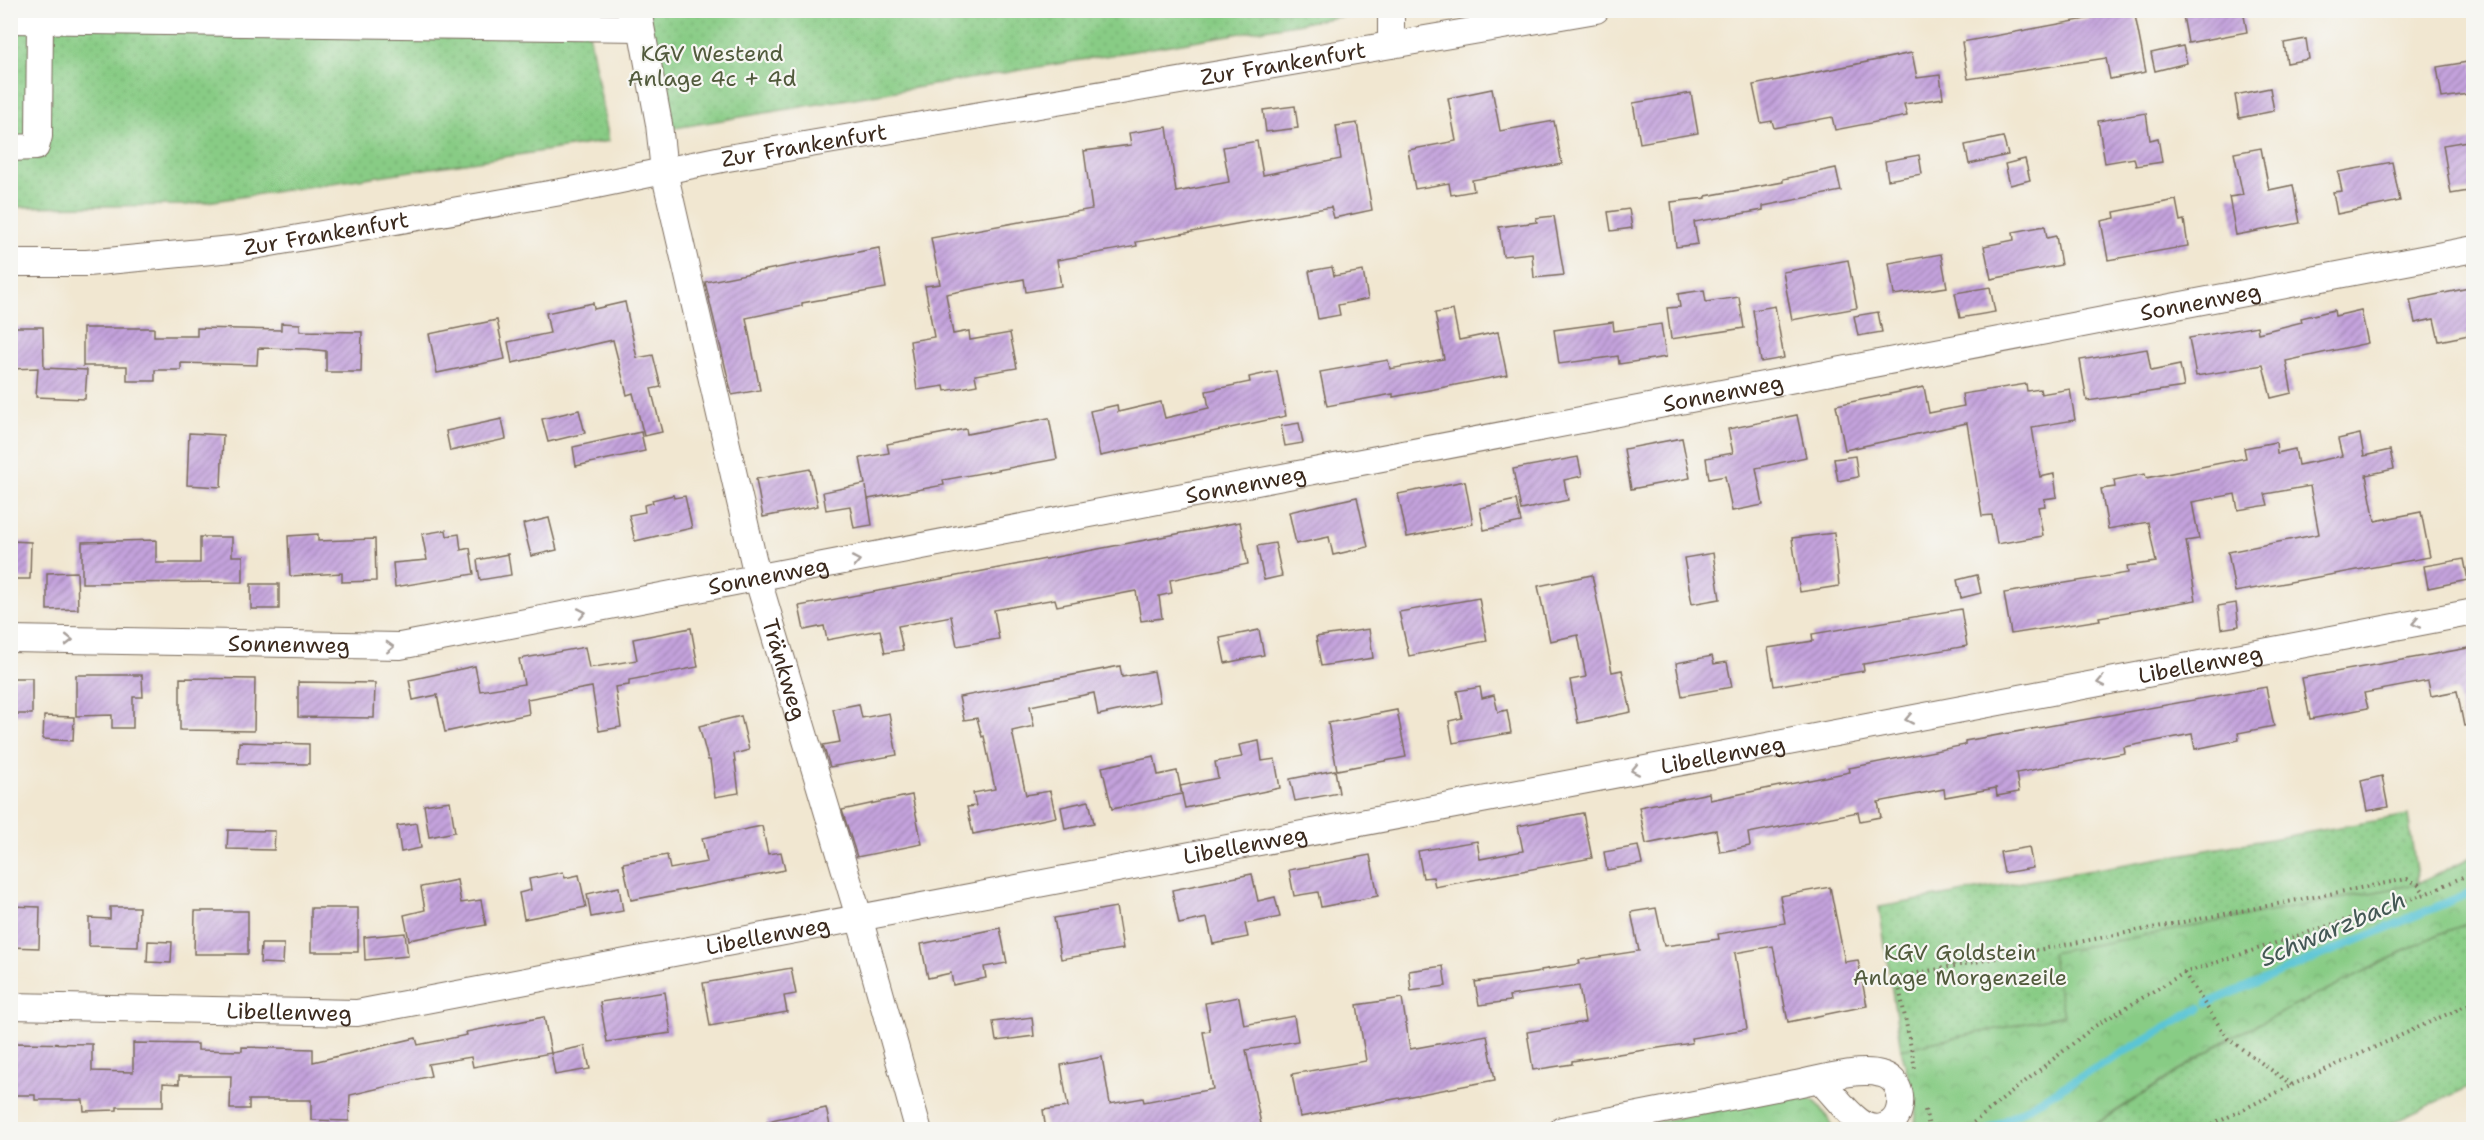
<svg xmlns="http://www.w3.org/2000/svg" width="2484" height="1140" viewBox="0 0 2484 1140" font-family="'Shantell Sans',sans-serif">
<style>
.grass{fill:url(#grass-dots);stroke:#627b52;stroke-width:1.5}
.park{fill:url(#park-crowns);stroke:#627b52;stroke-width:1.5}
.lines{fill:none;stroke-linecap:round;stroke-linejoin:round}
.stream{stroke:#5ac5d5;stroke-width:8}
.building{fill:url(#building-hatch)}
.minor-casing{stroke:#7b6c5d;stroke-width:28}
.path{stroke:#7b6c5d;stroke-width:4;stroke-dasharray:1.5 4.5;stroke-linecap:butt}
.minor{stroke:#fff;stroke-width:26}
.oneway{stroke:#a79f9a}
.labels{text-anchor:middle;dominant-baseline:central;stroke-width:4.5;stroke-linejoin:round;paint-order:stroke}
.park-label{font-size:22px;fill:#525b3d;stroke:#f6f6f2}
.street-label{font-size:22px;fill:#3b2a1e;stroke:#f6f6f2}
.water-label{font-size:24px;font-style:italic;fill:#445855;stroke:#f6f6f2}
</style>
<defs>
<pattern id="grass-dots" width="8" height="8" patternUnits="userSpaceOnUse" patternTransform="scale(1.5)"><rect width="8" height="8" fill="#88cc85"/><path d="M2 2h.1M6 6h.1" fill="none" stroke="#76af72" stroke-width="1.8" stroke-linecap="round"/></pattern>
<pattern id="park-crowns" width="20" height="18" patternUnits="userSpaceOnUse" patternTransform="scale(1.5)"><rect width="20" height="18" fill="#88cc85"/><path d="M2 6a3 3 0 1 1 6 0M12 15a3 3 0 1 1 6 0" fill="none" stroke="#76af72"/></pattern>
<pattern id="building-hatch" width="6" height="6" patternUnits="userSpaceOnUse" patternTransform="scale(1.5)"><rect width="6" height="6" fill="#c4a3dd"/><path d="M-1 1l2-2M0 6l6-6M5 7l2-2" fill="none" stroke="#a085b3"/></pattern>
</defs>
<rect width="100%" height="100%" fill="#f6f6f2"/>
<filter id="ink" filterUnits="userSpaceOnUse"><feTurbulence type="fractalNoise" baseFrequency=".0167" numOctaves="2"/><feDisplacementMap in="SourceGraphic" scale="12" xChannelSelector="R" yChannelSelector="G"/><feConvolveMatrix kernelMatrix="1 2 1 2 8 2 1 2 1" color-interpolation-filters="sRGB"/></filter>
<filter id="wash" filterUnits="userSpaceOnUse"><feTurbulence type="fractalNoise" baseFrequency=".008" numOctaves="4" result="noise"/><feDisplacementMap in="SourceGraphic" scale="24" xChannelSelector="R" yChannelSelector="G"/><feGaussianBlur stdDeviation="1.35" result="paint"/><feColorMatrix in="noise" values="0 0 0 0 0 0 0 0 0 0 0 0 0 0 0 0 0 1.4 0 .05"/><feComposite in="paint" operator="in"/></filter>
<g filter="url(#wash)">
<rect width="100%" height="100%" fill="#f1e7d1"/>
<g class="grass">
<polygon points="646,10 1373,11 669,129"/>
<polygon points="10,11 585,11 609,141 187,205 11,207"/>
<polygon points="2408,815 2418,884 2052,953 2064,1015 1901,1049 1879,907"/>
<polygon points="2473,922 2473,1085 2379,1129 2088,1130 2228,1039 2441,933"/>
</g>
<g class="park">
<polygon points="2473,856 2473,922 2441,933 2228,1039 2088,1129 1914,1129 1917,1109 1901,1049 2064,1015 2051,953 2418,884"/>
<path d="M1795,1094C1818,1097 1824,1110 1833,1129L1617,1130Z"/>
</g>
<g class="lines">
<g class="stream">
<polyline points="2208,1003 2474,891"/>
<polyline points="1989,1130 2200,1008"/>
</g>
</g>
<g id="blocks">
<g class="building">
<polygon points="2134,10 2146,72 2110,79 2106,58 1968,79 1962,42"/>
<polygon points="2182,10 2243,10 2247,32 2188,43"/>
<polygon points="2306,39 2309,59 2287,63 2284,43"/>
<polygon points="2183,46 2187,63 2155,71 2151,53"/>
<polygon points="1912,53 1917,78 1940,75 1943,98 1904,104 1907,116 1835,130 1832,117 1774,128 1772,121 1761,123 1753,85"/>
<polygon points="2474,61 2474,93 2442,98 2437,67"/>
<polygon points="2270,88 2274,111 2239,118 2235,95"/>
<polygon points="1492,89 1500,131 1554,121 1562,164 1472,180 1474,191 1451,195 1449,183 1415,189 1408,150 1456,141 1448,98"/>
<polygon points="1691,93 1698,133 1640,143 1633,103"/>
<polygon points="1295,106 1298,128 1266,132 1263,110"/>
<polygon points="2146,113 2150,140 2158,138 2162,162 2136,166 2134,158 2105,163 2098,121"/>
<polygon points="1357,123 1372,210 1334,218 1331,207 1136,242 1137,246 1057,260 1061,286 1026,292 1024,279 946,294 953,334 969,331 970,340 1010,333 1017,368 975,375 977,385 945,391 944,386 917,390 910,341 934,337 925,286 940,284 931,238 1092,209 1084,151 1131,145 1129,133 1167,127 1176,192 1229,182 1223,147 1257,141 1263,175 1341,159 1336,126"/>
<polygon points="2003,137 2008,155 1969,164 1965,145"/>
<polygon points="2474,140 2474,190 2451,194 2443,145"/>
<polygon points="2261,148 2269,190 2293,185 2300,223 2236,235 2229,197 2243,195 2234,153"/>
<polygon points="1919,155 1922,174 1888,180 1885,161"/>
<polygon points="2025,159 2030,180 2010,185 2005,164"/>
<polygon points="2392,162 2400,201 2337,214 2333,192 2342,191 2338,172"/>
<polygon points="1836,168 1841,191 1763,206 1763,210 1694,222 1698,244 1676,247 1671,202 1706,198 1706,196 1783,182 1783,179"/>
<polygon points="2176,200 2180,221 2184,220 2188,246 2108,260 2101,221 2115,218 2114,212"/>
<polygon points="1629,209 1632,228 1611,231 1608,212"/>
<polygon points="1554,216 1564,275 1534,278 1532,253 1503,256 1499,227 1537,222 1536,218"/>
<polygon points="2045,226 2047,238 2056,236 2061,265 1991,279 1984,246 2014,240 2013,232"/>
<polygon points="879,248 886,288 802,303 802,306 746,318 760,390 732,395 705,282"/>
<polygon points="1941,254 1947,287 1894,295 1889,263"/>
<polygon points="1848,260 1857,308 1792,320 1783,272"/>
<polygon points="1332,267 1334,276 1363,271 1368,299 1338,305 1340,315 1318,319 1309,271"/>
<polygon points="1990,287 1995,312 1960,318 1955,293"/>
<polygon points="2474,287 2474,334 2439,341 2434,319 2415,323 2410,300"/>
<polygon points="1704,290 1706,302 1739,297 1744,328 1671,339 1667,308 1680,307 1678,294"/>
<polygon points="625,302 637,358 653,355 661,387 651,389 662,432 644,436 633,393 627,395 613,340 512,363 508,342 550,333 546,313 593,303 594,309"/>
<polygon points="1775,306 1784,358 1761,362 1753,310"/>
<polygon points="1453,310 1459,340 1498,332 1507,375 1393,397 1393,394 1327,406 1320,372 1388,360 1390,369 1444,359 1435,313"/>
<polygon points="2334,310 2335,316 2361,310 2368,343 2286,361 2292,393 2271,398 2263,365 2196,376 2189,338 2257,326 2258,333 2302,322 2301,318"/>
<polygon points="1878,312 1882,332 1858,336 1854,316"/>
<polygon points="497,320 505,359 437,373 429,334"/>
<polygon points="1613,322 1614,331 1661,324 1666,357 1619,364 1618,356 1559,364 1554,330"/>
<polygon points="281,323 300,324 300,331 362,332 361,372 326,372 326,351 307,349 258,348 257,365 181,363 181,370 155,370 155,381 127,381 127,366 83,366 83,328 154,328 154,336 197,336 197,328 281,330"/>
<polygon points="10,327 43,327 44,368 87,370 85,399 36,397 38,368 10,369"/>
<polygon points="2147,349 2151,371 2180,365 2184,387 2087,401 2080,360"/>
<polygon points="1277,371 1286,416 1100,456 1090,411 1117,405 1118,412 1161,402 1165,418 1209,408 1206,391 1250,382 1249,377"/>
<polygon points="2026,384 2027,391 2040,389 2041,394 2070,389 2075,420 2032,427 2040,477 2054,474 2057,497 2044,499 2045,506 2038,507 2043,536 1997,544 1992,515 1982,516 1967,423 1845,450 1836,405 1924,387 1929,413 1964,406 1962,394"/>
<polygon points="579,410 585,433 548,442 542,419"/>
<polygon points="1797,415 1806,457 1756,468 1763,505 1732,511 1725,476 1709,479 1706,458 1733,453 1728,429"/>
<polygon points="1049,418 1057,459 943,480 944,485 868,499 866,486 872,525 854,528 850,506 826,510 823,492 865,484 860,458 889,453 887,444 966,429 967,434"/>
<polygon points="502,419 506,439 450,451 446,431"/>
<polygon points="1299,423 1303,443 1285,446 1281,426"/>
<polygon points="641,432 645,451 576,466 573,447"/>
<polygon points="189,433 223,435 221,487 187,485"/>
<polygon points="2360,434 2364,456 2390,450 2394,469 2366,475 2375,521 2421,512 2430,557 2235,592 2228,552 2319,534 2310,486 2265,494 2268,505 2238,510 2235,494 2192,502 2199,539 2186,541 2196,600 2099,617 2100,620 2011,634 2004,593 2128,573 2127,566 2156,562 2148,522 2108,529 2101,489 2115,487 2114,480 2145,474 2146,478 2246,458 2244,448 2276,442 2277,453 2295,449 2298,465 2342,456 2338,439"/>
<polygon points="1682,438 1690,478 1631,489 1624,449"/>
<polygon points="1855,456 1858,477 1838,481 1834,459"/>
<polygon points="1578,457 1582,476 1564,480 1568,500 1521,510 1513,469"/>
<polygon points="810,469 818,506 763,517 756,479"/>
<polygon points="1465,481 1473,524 1407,537 1398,494"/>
<polygon points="673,495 674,498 685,496 692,528 635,541 629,515 645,512 644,505 653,503 652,500"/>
<polygon points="1357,497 1368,547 1333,555 1329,537 1296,544 1289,512"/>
<polygon points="1516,500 1521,522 1484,530 1480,508"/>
<polygon points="549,518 557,550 531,556 523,524"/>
<polygon points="1240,522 1248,564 1170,580 1172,593 1159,596 1162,618 1141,621 1136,591 1057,606 1055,599 994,610 999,639 957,646 951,616 898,626 903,650 885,653 880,630 827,640 824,626 804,630 799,606"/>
<polygon points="446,530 447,536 459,534 461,550 470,548 474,574 395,587 393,563 427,560 422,534"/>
<polygon points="1834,533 1839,586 1800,592 1792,538"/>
<polygon points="318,534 318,541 375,539 376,581 342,582 342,573 290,576 288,536"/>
<polygon points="200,537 232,537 232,556 243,556 243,582 82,583 82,542 156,540 156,563 200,563"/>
<polygon points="10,541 31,542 30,579 10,579"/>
<polygon points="1275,543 1282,576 1264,580 1257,546"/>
<polygon points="1713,553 1720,599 1692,604 1684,558"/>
<polygon points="508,554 511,575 480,580 477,560"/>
<polygon points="2464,559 2468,580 2428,588 2424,566"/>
<polygon points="77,572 78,609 47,610 47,573"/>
<polygon points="1592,575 1612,672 1622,670 1631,712 1578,723 1570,680 1586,677 1578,635 1550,641 1538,586"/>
<polygon points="1977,575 1981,593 1961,598 1957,580"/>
<rect x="251" y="584" width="28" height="25"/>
<polygon points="1479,598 1487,641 1409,656 1399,612"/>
<polygon points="2236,603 2239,626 2221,629 2218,606"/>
<polygon points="1961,609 1967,646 1863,664 1864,671 1774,686 1768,648 1813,641 1812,634"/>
<polygon points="691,628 698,667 629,680 629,685 615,687 621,727 599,731 592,687 527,699 529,714 445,732 437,695 413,700 409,680 475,666 480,691 524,684 519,659 585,647 589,668 637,660 633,639"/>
<polygon points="1369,629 1373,658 1321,666 1316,637"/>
<polygon points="1259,630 1264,655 1225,663 1220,638"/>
<polygon points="2474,647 2474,725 2464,726 2457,691 2431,696 2428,681 2364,693 2368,708 2310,719 2302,678"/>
<polygon points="1712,656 1714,664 1727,662 1732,687 1682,696 1676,663"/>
<polygon points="1120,666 1122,677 1154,671 1160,702 1098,715 1094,693 1030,706 1034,726 1012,731 1026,795 1050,791 1056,817 973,834 967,807 976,806 973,793 995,789 984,736 982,737 977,718 964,720 959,697"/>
<polygon points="76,675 142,675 143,697 133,697 133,728 112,728 112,715 76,716"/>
<rect x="10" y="678" width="22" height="36"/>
<polygon points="180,678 255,679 254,731 180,730"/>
<polygon points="298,682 375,683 374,718 298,717"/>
<polygon points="1480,687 1482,698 1494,695 1498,712 1507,710 1511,733 1453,743 1449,721 1462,718 1457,691"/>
<polygon points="2266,687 2274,726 2238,733 2239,740 2195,749 2192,734 2124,747 2125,753 2016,773 2019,792 1997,796 1996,788 1945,797 1944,789 1878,802 1881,817 1860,821 1858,812 1748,833 1750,846 1720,852 1716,830 1646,844 1639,807 1709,793 1710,800 1850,772 1849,768 1965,745 1965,741"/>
<polygon points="859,704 862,718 889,713 897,755 830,767 823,745 840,742 833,709"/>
<polygon points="1397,710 1406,757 1337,770 1328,723"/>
<polygon points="44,716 74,717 73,741 43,739"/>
<polygon points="741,716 749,750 734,754 739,793 715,797 710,760 708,760 699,726"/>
<polygon points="1259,741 1262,761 1275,759 1280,788 1185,808 1180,786 1218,778 1215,762 1242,757 1239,745"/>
<polygon points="239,742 309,744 309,764 238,763"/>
<polygon points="1154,756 1158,775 1177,771 1182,794 1112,809 1102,767"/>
<polygon points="1335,770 1339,793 1295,801 1290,779"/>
<polygon points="2382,776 2388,807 2367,811 2361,781"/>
<polygon points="912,795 922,844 857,857 842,810"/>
<polygon points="450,801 455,832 429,837 424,805"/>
<polygon points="1089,801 1094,823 1065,829 1061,807"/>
<polygon points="1583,813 1592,858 1435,887 1433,877 1423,878 1418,851 1477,841 1480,859 1523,851 1518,826"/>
<polygon points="417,823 421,848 401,852 397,826"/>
<polygon points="762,826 768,854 781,852 785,870 631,900 623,863 667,855 670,869 707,862 702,838"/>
<polygon points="228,830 275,831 274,850 227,849"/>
<polygon points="1638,846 1642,864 1607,870 1604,852"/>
<polygon points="2029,847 2033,868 2004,873 2000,852"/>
<polygon points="1370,855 1378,896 1321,907 1318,892 1294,896 1289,870"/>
<polygon points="563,872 565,878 579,875 586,907 524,919 519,893 531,890 529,879"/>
<polygon points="1252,874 1258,901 1275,897 1280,917 1245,924 1248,937 1213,944 1207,918 1179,924 1172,890"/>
<polygon points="457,880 461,903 481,900 486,925 409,940 404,915 425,910 421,887"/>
<polygon points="619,887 623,911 591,917 587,894"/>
<polygon points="1830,887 1845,962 1858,960 1867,1006 1788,1022 1773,946 1735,953 1747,1029 1691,1038 1692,1043 1572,1061 1572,1064 1533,1070 1527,1032 1585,1022 1579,986 1509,996 1510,1001 1479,1005 1475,982 1541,972 1541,970 1580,964 1579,960 1639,951 1631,912 1656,908 1664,946 1719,939 1718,934 1785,923 1780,896"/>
<polygon points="10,906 40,907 39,948 10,947"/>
<polygon points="110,907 139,907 138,947 89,946 89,918 110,919"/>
<polygon points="1116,907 1123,949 1061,959 1054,918"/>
<rect x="311" y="908" width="47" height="44"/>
<polygon points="195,911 248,911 248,954 194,954"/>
<polygon points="1000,928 1007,963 984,967 986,978 953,985 951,973 928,978 921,944"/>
<polygon points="405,933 408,956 365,960 364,937"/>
<polygon points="148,941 172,942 171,963 147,962"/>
<polygon points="261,944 284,944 283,964 260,963"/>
<polygon points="1443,966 1446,986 1411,991 1409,971"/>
<polygon points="791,968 796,994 784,996 787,1012 710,1026 703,983"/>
<polygon points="665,992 671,1033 607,1042 600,1002"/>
<polygon points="1239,997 1244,1025 1294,1016 1298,1041 1246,1050 1261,1124 1232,1130 1046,1130 1043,1110 1068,1107 1061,1065 1102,1057 1110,1104 1143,1098 1144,1102 1213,1089 1203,1032 1210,1031 1205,1003"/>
<polygon points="1402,998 1410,1049 1487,1035 1495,1080 1300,1117 1292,1074 1366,1061 1357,1005"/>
<polygon points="544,1017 551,1053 473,1067 471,1057 428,1064 431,1076 350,1095 349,1121 311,1120 311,1100 249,1100 249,1109 230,1109 231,1076 179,1076 179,1084 163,1083 163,1107 117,1107 117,1110 84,1111 83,1100 35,1100 35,1095 10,1095 14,1043 92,1044 92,1071 133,1072 133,1043 198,1044 198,1050 242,1051 242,1047 313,1049 313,1062 416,1038 418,1045 467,1035 466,1032"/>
<polygon points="1032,1017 1034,1036 996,1041 993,1022"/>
<polygon points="585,1046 590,1069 555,1075 551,1053"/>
<polygon points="826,1108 831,1130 768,1130 767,1121"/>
</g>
</g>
</g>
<g filter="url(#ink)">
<use href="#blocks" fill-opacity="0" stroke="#7b6c5d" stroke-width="1.5"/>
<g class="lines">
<g class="minor-casing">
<g id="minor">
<path id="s1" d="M638,10L659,124L664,171L758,580L859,917L918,1128"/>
<polyline points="1391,10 1391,45"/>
<polyline points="10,20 641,28"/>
<polyline points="10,148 36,147 39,136 40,19"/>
<path id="s2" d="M10,263H87L242,248L572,190L722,159L1596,10"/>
<path id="s3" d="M10,639L400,646L2474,249"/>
<path id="s4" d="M10,1006L357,1013L2474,612"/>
<path d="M1562,1130C1638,1115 1714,1100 1791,1085C1814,1081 1858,1067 1881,1074C1897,1078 1903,1094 1899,1110C1897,1118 1893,1123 1885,1126C1860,1137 1837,1095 1819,1080"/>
</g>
</g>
<g class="path">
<polyline points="2184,973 2228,1039 2292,1085 2202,1130"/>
<polyline points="1915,1068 1897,977 2407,879 2418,884 2425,894"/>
<polyline points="2292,1085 2474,1002"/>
<polyline points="1925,1110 1930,1130"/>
<polyline points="1964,1130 2095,1026 2184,973 2425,894 2474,872"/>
</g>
<use href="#minor" class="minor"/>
</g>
<defs><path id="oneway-chevron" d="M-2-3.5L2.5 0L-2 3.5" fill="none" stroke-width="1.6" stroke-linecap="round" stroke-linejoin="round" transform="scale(1.5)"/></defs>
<g class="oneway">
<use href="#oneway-chevron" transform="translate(856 561) rotate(-11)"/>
<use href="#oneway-chevron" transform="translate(582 613) rotate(-11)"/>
<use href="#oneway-chevron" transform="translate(2416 623) rotate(169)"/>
<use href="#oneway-chevron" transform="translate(69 640) rotate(1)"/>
<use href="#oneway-chevron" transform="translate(390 647) rotate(-2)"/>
<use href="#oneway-chevron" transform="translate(2101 682) rotate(169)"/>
<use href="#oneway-chevron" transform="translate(1909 719) rotate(169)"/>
<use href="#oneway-chevron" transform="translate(1635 770) rotate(169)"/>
</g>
</g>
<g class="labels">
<g class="park-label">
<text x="712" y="53">KGV Westend<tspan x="712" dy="25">Anlage 4c + 4d</tspan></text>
<text x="1960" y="952">KGV Goldstein<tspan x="1960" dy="25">Anlage Morgenzeile</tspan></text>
</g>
<g class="street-label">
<text stroke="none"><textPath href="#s2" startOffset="1290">Zur Frankenfurt</textPath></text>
<text stroke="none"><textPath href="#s2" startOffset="804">Zur Frankenfurt</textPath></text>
<text stroke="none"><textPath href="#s2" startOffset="318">Zur Frankenfurt</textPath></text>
<text stroke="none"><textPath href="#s3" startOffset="2223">Sonnenweg</textPath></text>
<text stroke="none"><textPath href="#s3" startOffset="1737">Sonnenweg</textPath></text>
<text stroke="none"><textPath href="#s3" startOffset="1251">Sonnenweg</textPath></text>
<text stroke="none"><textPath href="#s3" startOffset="765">Sonnenweg</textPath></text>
<text stroke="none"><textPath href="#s3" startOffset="279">Sonnenweg</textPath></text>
<text stroke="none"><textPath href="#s4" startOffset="2223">Libellenweg</textPath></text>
<text stroke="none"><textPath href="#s1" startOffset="676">Tränkweg</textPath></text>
<text stroke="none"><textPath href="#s4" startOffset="1737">Libellenweg</textPath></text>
<text stroke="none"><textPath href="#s4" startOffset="1251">Libellenweg</textPath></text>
<text stroke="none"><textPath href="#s4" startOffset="765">Libellenweg</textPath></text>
<text stroke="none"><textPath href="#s4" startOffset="279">Libellenweg</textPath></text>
</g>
<g class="water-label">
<text transform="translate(2333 929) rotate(-23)">Schwarzbach</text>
</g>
</g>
<rect width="2484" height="1140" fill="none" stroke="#f6f6f2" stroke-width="36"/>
</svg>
